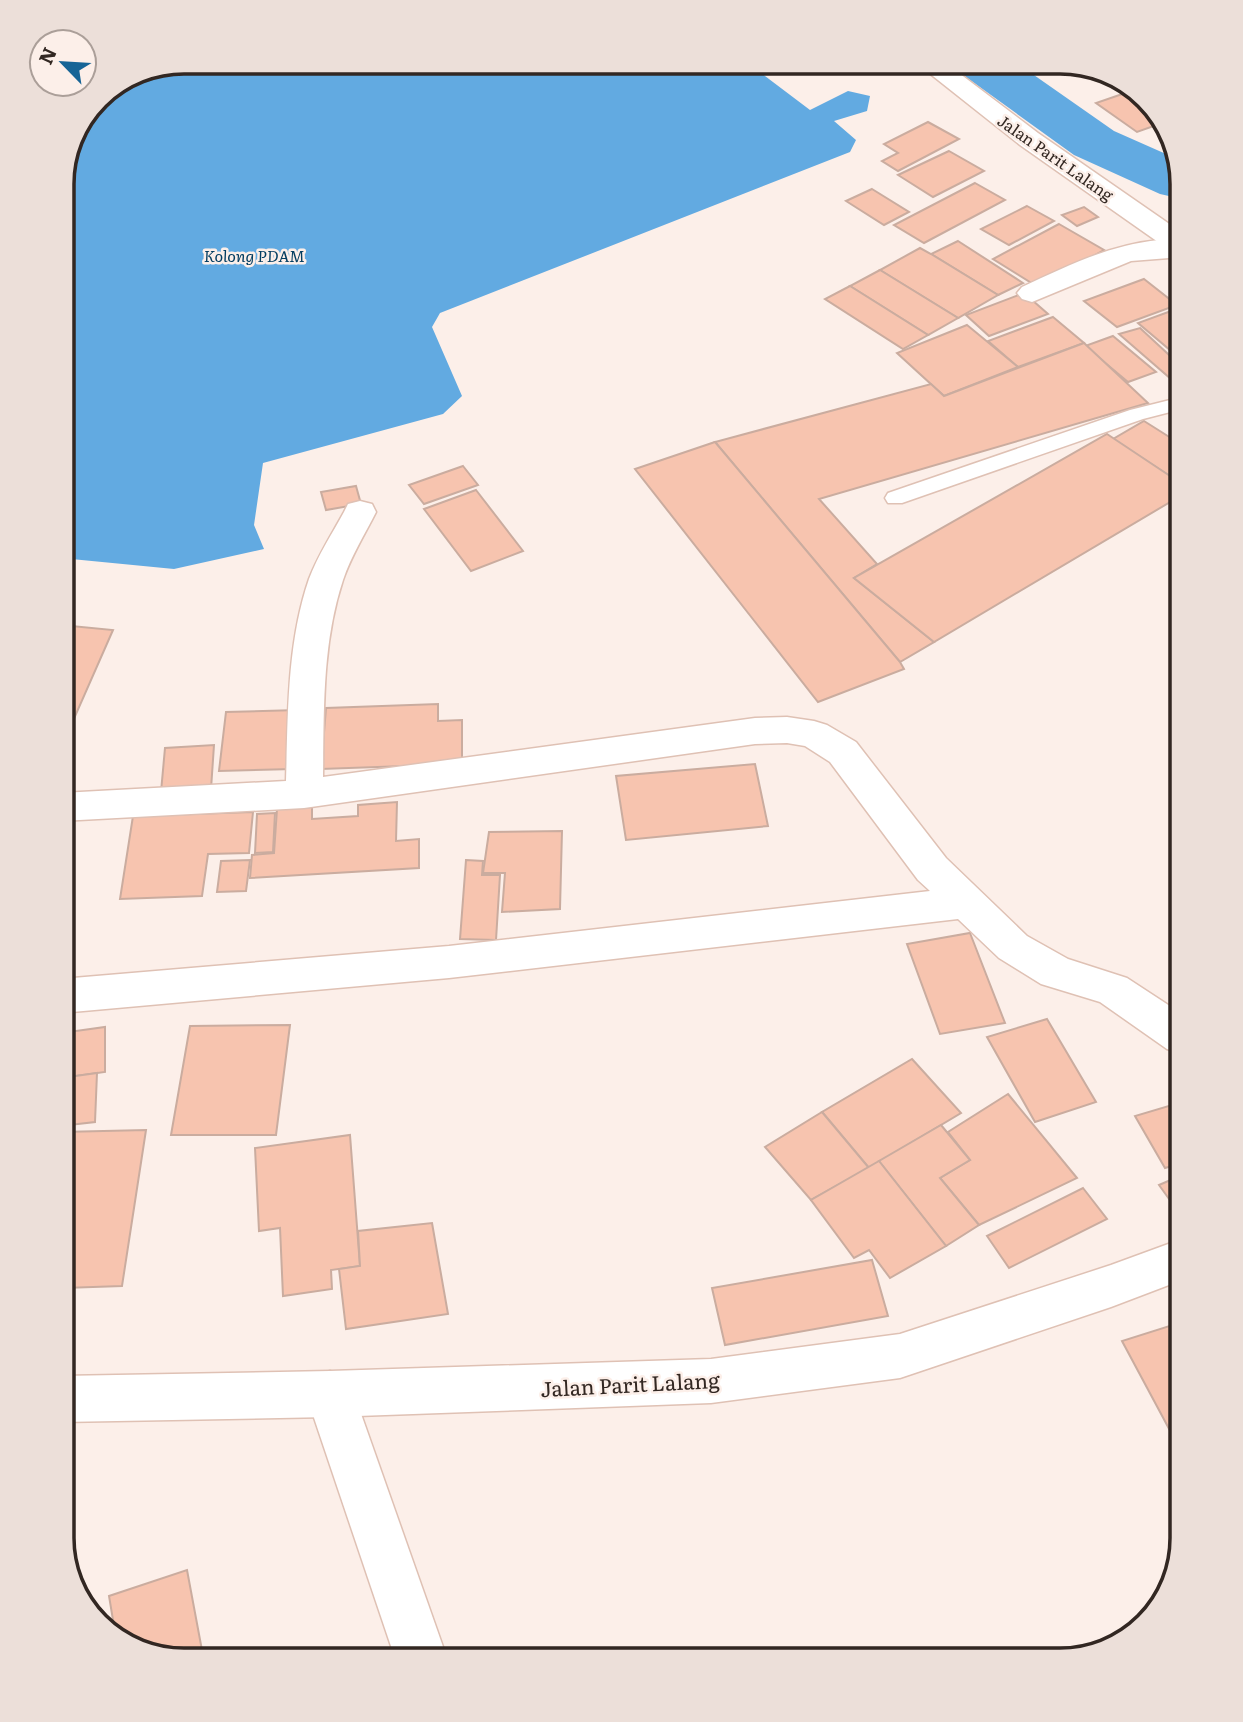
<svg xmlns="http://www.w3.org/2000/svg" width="1243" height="1722" viewBox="0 0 1243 1722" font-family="Literata,serif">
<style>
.water{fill:#62aae1}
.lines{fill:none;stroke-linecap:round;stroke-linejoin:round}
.river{fill:#62aae1;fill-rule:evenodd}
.building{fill:#f7c4af;stroke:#caac9f;stroke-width:2}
.service-casing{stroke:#dfc1b4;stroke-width:3}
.minor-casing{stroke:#dfc1b4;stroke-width:3}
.tertiary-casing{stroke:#dfc1b4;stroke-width:3}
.service{fill:#fff;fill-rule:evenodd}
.minor{fill:#fff;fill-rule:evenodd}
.tertiary{fill:#fff;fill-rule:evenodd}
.labels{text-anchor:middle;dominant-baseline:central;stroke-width:5;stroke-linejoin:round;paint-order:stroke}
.far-street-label{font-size:16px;fill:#322722;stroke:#fcefe9}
.far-water-label{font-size:16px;font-style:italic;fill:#033d61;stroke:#fcefe9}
.near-street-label{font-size:21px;fill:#322722;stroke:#fcefe9}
.rim{fill:none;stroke:#322722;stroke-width:3.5}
</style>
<rect width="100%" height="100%" fill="#fcefe9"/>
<polygon class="water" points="183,61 745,61 810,110 848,91 870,96 867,111 834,121 856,140 850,152 440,313 432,327 462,396 443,414 263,463 254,525 264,549 174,569 61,558 62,175 74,130 102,92"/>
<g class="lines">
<polygon class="river" points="951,61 1014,61 1114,131 1175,158 1182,183 1182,199 1160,194 1074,155 959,72"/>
</g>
<g class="building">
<polygon points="1134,90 1165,122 1137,132 1096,103"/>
<polygon points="928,122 959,139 898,171 882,161 898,153 884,144"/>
<polygon points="949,151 984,171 933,197 898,175"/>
<polygon points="975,183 1005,200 924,243 894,225"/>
<polygon points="872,189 909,212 884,225 846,201"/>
<polygon points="1027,206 1054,221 1009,245 981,229"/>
<polygon points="1084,207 1098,217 1077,226 1062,215"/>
<polygon points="1059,224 1104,250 1038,287 993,259"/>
<polygon points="958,241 1023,283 998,295 931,254"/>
<polygon points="920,248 931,254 998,295 958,318 880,270"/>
<polygon points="880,270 958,318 928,335 850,286"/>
<polygon points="1144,279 1177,305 1117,327 1084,301"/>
<polygon points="850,286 928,335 903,349 825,299"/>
<polygon points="1024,293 1048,314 989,336 966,315"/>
<polygon points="1182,307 1182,346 1170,350 1138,323"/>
<polygon points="1053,317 1084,343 1018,367 988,341"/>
<polygon points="967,325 1018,367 944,396 897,353"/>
<polygon points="1140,328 1182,367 1182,375 1171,379 1119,334"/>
<polygon points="1113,336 1156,372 1128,382 1085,346"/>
<polygon points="1084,343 1148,403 819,499 877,564 854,578 934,642 900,662 715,442 931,384 944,396"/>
<polygon points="1144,421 1182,445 1182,484 1113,439"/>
<polygon points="1107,434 1182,484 1182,495 934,642 854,578"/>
<polygon points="715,442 900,662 904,669 818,702 635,469"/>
<polygon points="463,466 478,485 424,504 409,485"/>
<polygon points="356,486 361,504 326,510 321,492"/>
<polygon points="476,490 523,551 471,571 424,509"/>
<polygon points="61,625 113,630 73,721 61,719"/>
<polygon points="438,704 438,721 462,720 462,764 321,769 326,708"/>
<polygon points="298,710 293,769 219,771 226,712"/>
<polygon points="214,745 211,789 161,792 165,748"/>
<polygon points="755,764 768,826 626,840 616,776"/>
<polygon points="397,802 396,841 419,839 419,868 250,878 252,855 274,853 277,809 312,807 312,819 358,816 358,805"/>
<polygon points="253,812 249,853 208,854 202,896 120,899 133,816"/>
<polygon points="275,813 273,852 255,853 257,814"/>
<polygon points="562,831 560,909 502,912 505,873 483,873 489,832"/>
<polygon points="250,860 246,891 217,892 221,861"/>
<polygon points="466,860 483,861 482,875 500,875 496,940 460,939"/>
<polygon points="970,933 1005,1023 940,1034 907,944"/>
<polygon points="1047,1019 1096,1102 1035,1122 987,1037"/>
<polygon points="290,1025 276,1135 171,1135 190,1026"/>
<polygon points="105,1027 105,1072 61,1078 61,1033"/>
<polygon points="912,1059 961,1113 869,1168 822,1112"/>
<polygon points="97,1073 95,1122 61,1126 61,1078"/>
<polygon points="1008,1094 1077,1178 979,1225 940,1178 970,1160 948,1132"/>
<polygon points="1182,1102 1182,1163 1165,1168 1135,1116"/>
<polygon points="822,1112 869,1168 811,1200 765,1147"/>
<polygon points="941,1125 970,1160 940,1178 979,1225 946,1246 879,1161"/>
<polygon points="146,1130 122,1286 64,1288 67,1268 61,1268 61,1132"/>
<polygon points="350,1135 360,1266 331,1270 332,1289 283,1296 280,1228 259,1231 255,1148"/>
<polygon points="879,1161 946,1246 890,1278 869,1250 854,1258 811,1200"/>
<polygon points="1182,1175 1182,1217 1159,1185"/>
<polygon points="1083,1188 1107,1219 1009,1268 987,1236"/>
<polygon points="432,1223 448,1314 346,1329 339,1269 360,1266 358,1231"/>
<polygon points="872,1260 888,1316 725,1345 712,1288"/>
<polygon points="1182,1322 1182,1453 1122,1341"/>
<polygon points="187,1570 204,1661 176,1661 122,1644 116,1638 109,1596"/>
</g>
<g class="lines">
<g class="service-casing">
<polygon id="service" points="1182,397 1182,409 1143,419 902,503 888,503 885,498 888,493 1130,410"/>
</g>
<g class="minor-casing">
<g id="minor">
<path d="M1159,240L1182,241V257L1131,261L1032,302L1022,299L1017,293L1022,287C1067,266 1109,245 1159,240Z"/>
<path d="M360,501L372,504L376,512C365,534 351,556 343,580C322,643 324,711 323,777L755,718L787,717L814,721L827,725L856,742L946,858L1027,936L1068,959L1127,978L1182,1014V1054L1167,1049L1100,1002L1041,984L999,958L958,919L449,978L61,1013V979L449,946L930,891L918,880L830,762L805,746L787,743L755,744L304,808L61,821V793L286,781C288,713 287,643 309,579C318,555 332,534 344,512L348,504Z"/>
<polygon points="330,1371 347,1378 354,1394 448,1661 396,1661 306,1394 313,1378"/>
</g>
</g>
<g class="tertiary-casing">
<g id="tertiary">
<polygon points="914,61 943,61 1038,133 1178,230 1182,235 1182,264 1172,261 1158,242 1020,145"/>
<polygon points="1182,1239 1182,1280 1111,1307 900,1378 711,1403 330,1417 61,1422 61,1376 330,1371 711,1359 900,1334 1111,1265"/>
</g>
</g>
<use href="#service" class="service"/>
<use href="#minor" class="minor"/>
<use href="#tertiary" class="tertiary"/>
</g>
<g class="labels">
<g class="far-street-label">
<text transform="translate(1056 157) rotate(35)">Jalan Parit Lalang</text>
</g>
<g class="far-water-label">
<text x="254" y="255">Kolong PDAM</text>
</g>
<g class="near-street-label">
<text transform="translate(630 1383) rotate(-3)">Jalan Parit Lalang</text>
</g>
</g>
<path d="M0 0H1243V1722H0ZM184 74H1060A110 110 0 0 1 1170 184V1538A110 110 0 0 1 1060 1648H184A110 110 0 0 1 74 1538V184A110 110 0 0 1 184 74Z" fill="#ecdfd9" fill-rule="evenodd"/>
<path class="rim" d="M184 74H1060A110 110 0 0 1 1170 184V1538A110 110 0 0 1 1060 1648H184A110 110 0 0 1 74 1538V184A110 110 0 0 1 184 74Z"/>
<g transform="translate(63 63) rotate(295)"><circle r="33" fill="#fcefe9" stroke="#ab9f99" stroke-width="2"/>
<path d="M0-5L12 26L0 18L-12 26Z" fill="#166496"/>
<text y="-10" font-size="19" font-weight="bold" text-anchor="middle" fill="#322722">N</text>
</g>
</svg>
